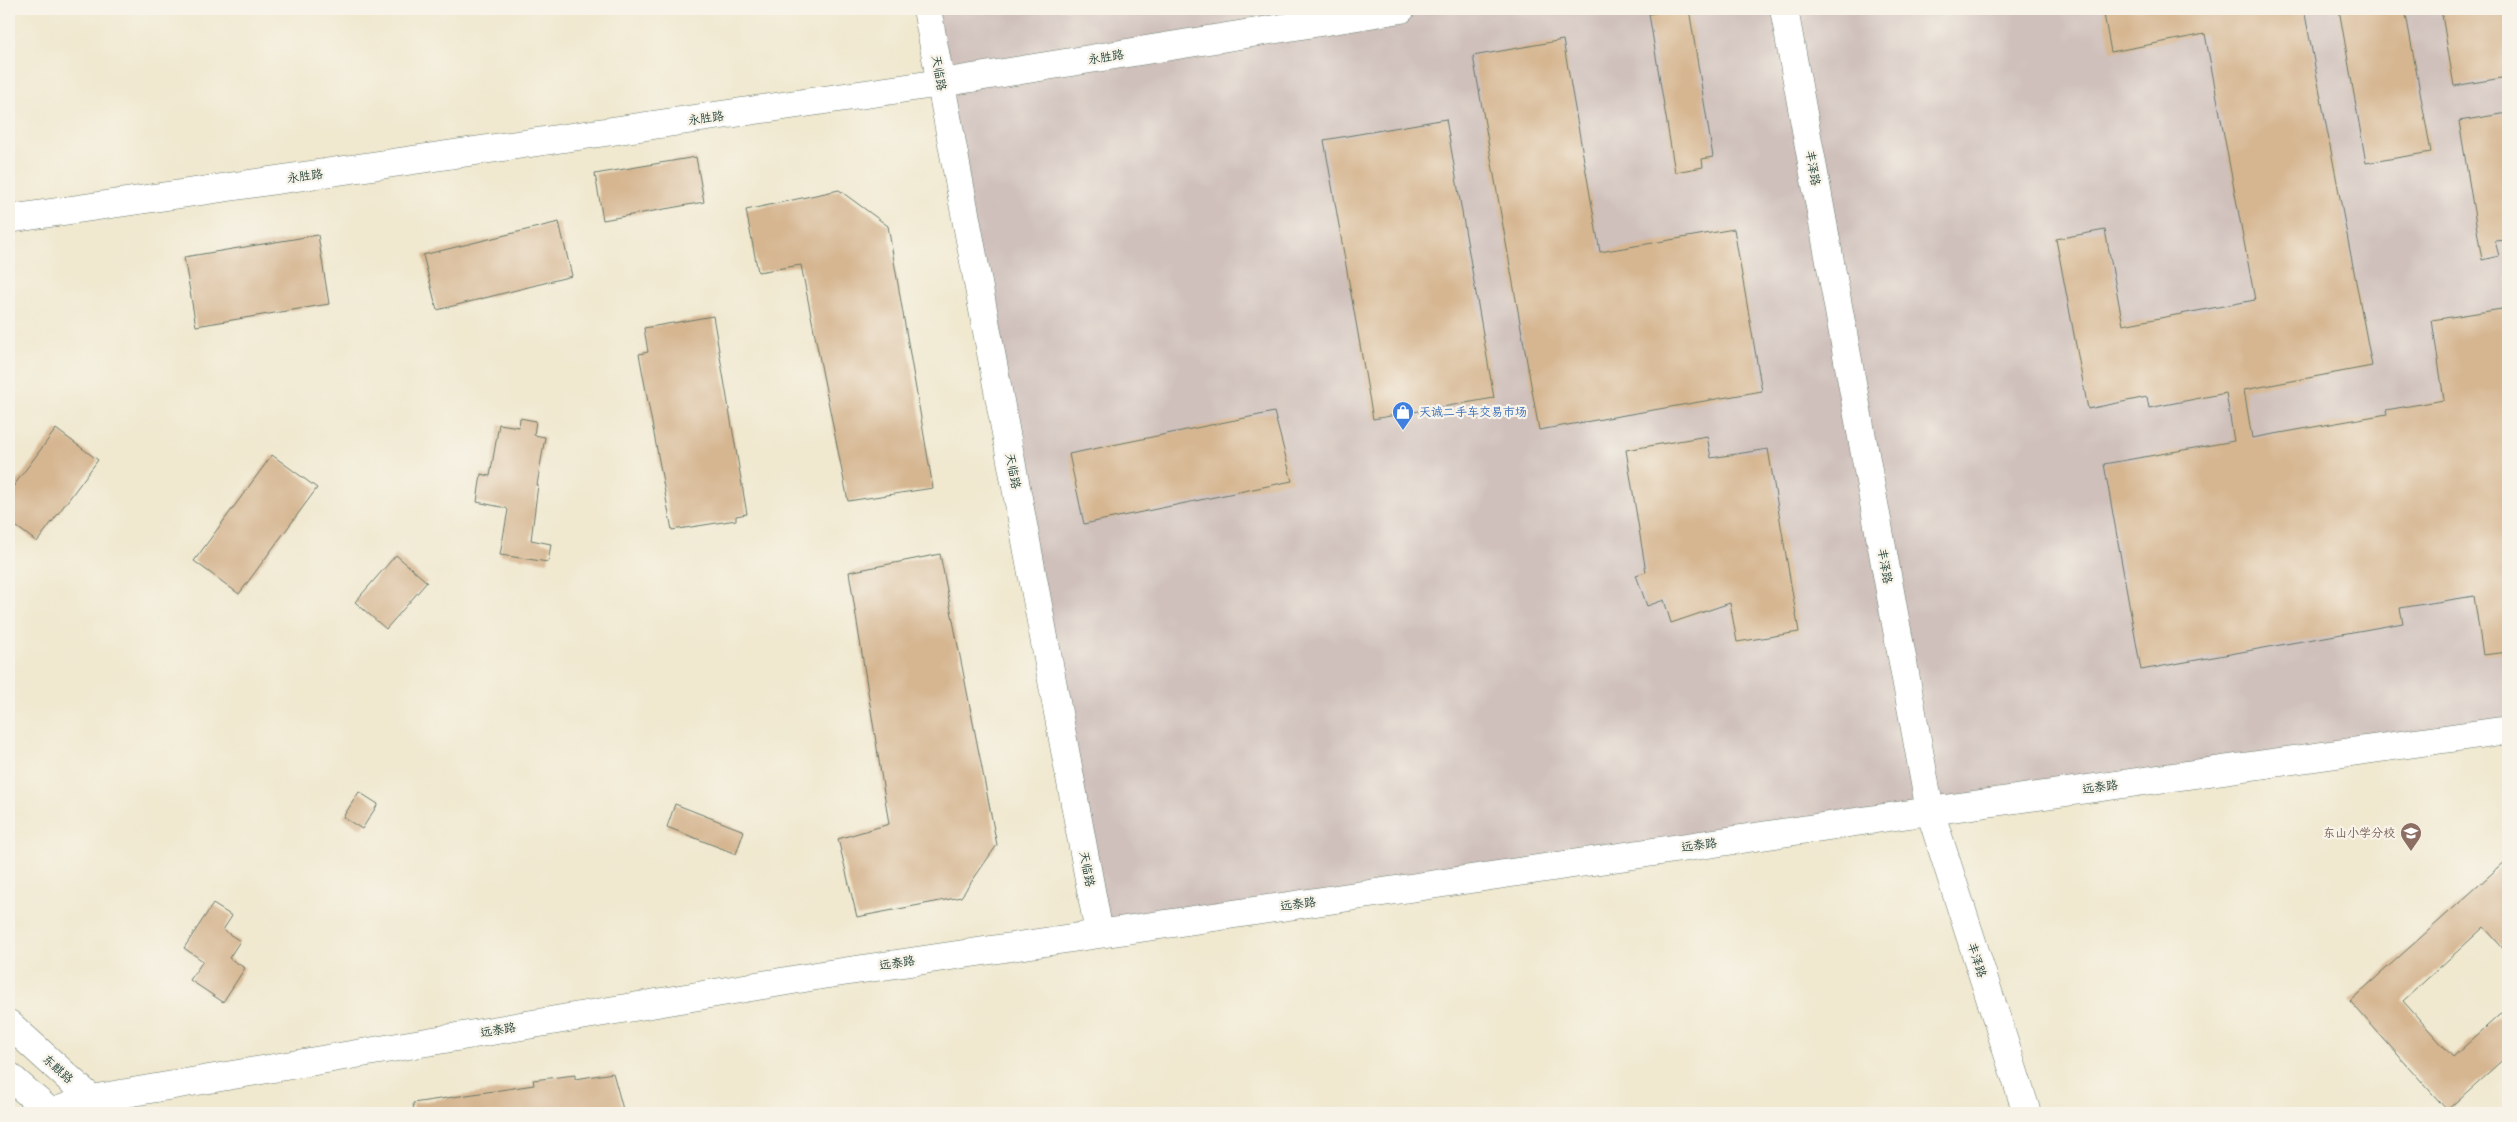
<svg xmlns="http://www.w3.org/2000/svg" width="2517" height="1122" viewBox="0 0 2517 1122" font-family="'Shantell Sans','LXGW WenKai TC',sans-serif">
<style>
.industrial{fill:#cfc0bb}
.building{fill:#d6b691}
.lines{fill:none;stroke-linecap:round;stroke-linejoin:round}
.minor-casing{stroke:#68796a;stroke-width:29}
.major-casing{stroke:#68796a;stroke-width:29}
.minor{stroke:#fff;stroke-width:28}
.major{stroke:#fff;stroke-width:28}
.labels{text-anchor:middle;dominant-baseline:central;stroke-width:4.5;stroke-linejoin:round;paint-order:stroke}
.street-label{font-size:12px;fill:#1f3d34;stroke:#f7f3e8}
.shop-label{font-size:12px;fill:#366cbe;stroke:#f7f3e8;text-anchor:start}
.education-label{font-size:12px;fill:#785e54;stroke:#f7f3e8;text-anchor:end}
</style>
<rect width="100%" height="100%" fill="#f7f3e8"/>
<filter id="ink" filterUnits="userSpaceOnUse"><feTurbulence type="fractalNoise" baseFrequency=".02" numOctaves="2"/><feDisplacementMap in="SourceGraphic" scale="10" xChannelSelector="R" yChannelSelector="G"/><feConvolveMatrix kernelMatrix="1 2 1 2 8 2 1 2 1" color-interpolation-filters="sRGB"/></filter>
<filter id="wash" filterUnits="userSpaceOnUse"><feTurbulence type="fractalNoise" baseFrequency=".0096" numOctaves="4" result="noise"/><feDisplacementMap in="SourceGraphic" scale="20" xChannelSelector="R" yChannelSelector="G"/><feGaussianBlur stdDeviation="1.12" result="paint"/><feColorMatrix in="noise" values="0 0 0 0 0 0 0 0 0 0 0 0 0 0 0 0 0 1.4 0 .05"/><feComposite in="paint" operator="in"/></filter>
<g filter="url(#wash)">
<rect width="100%" height="100%" fill="#f0e8cf"/>
<polygon class="industrial" points="931,9 2508,9 2508,730 1099,933"/>
<g id="blocks">
<g class="building">
<polygon points="1673,9 1689,9 1713,157 1702,159 1703,167 1675,172 1649,14"/>
<polygon points="2103,9 2304,9 2372,366 2244,390 2252,438 2387,414 2386,410 2444,400 2432,320 2508,308 2508,652 2483,655 2474,596 2400,608 2403,623 2141,670 2104,464 2234,441 2226,393 2149,408 2147,397 2088,409 2056,239 2105,230 2123,325 2255,300 2205,34 2111,52"/>
<polygon points="2339,9 2405,9 2431,152 2366,163"/>
<polygon points="2441,9 2508,9 2508,77 2454,86"/>
<polygon points="1563,40 1600,252 1734,229 1762,391 1539,430 1473,56"/>
<polygon points="2508,113 2508,240 2495,241 2499,256 2482,260 2459,121"/>
<polygon points="1446,119 1494,398 1373,419 1324,140"/>
<polygon points="696,157 704,202 603,220 595,174"/>
<polygon points="839,190 888,226 933,488 848,501 801,265 758,272 746,210"/>
<polygon points="559,222 572,276 437,310 423,255"/>
<polygon points="318,235 329,304 196,326 184,257"/>
<polygon points="713,316 747,514 736,516 736,520 672,530 639,354 648,352 644,328"/>
<polygon points="1274,412 1292,481 1084,524 1069,454"/>
<polygon points="520,418 536,421 534,435 545,437 537,485 538,485 531,540 551,544 548,562 500,555 508,510 506,508 477,502 481,474 490,476 499,424 519,427"/>
<polygon points="56,429 98,460 37,542 9,521 9,492"/>
<polygon points="1707,436 1711,458 1768,449 1799,632 1737,642 1730,603 1671,623 1664,600 1647,606 1636,575 1646,572 1626,450"/>
<polygon points="272,455 317,488 239,594 194,561"/>
<polygon points="940,554 997,845 961,897 857,917 838,839 889,824 849,572"/>
<polygon points="396,555 427,582 386,629 355,602"/>
<polygon points="359,792 378,804 362,829 343,817"/>
<polygon points="675,804 744,831 736,854 667,827"/>
<polygon points="2508,859 2508,954 2484,927 2403,1001 2453,1057 2508,1007 2508,1055 2447,1110 2350,1001"/>
<polygon points="213,904 232,916 223,930 240,941 229,958 245,968 223,1002 190,980 203,961 184,948"/>
<polygon points="613,1073 624,1113 414,1113 413,1103 534,1085 533,1080 575,1075 575,1079"/>
</g>
</g>
</g>
<g filter="url(#ink)">
<use href="#blocks" fill-opacity="0" stroke="#68796a" stroke-width="1"/>
<g class="lines">
<g class="minor-casing">
<g id="minor">
<polyline points="927,9 1099,933"/>
<polyline points="9,219 941,83 1401,9"/>
<polyline points="50,1113 91,1099 822,975 1930,811 2508,730"/>
</g>
</g>
<g class="major-casing">
<g id="major">
<polyline points="1784,9 1930,811 2027,1113"/>
<polyline points="9,1024 107,1113"/>
<polyline points="9,1076 51,1113"/>
</g>
</g>
<use href="#minor" class="minor"/>
<use href="#major" class="major"/>
</g>
</g>
<defs>
<g id="shop-pin" transform="scale(1.125)"><path d="M0 17L-7.5 6A9.5 9.5 0 1 1 7.5 6Z" fill="#3f7fe0" stroke="#f7f3e8"/><path d="M-5-2.5h2.3a2.7 3.5 0 0 1 5.4 0H5L5.5 6h-11ZM-1.5-2.5h3a1.5 2.3 0 0 0-3 0Z" fill="#fff"/></g>
<g id="school-pin" transform="scale(1.125)"><path d="M0 17L-7.5 6A9.5 9.5 0 1 1 7.5 6Z" fill="#8d6e63" stroke="#f7f3e8"/><path d="M0-5L7-2L0 1L-7-2ZM-4 1L0 2.5L4 1V4Q0 6-4 4Z" fill="#fff"/></g>
</defs>
<g fill-rule="evenodd">
<use href="#shop-pin" x="1403" y="412"/>
<use href="#school-pin" x="2411" y="833"/>
</g>
<g class="labels">
<g class="street-label">
<text transform="translate(1106 57) rotate(-9)">永胜路</text>
<text transform="translate(939 73) rotate(80)">天临路</text>
<text transform="translate(706 118) rotate(-8)">永胜路</text>
<text transform="translate(1813 168) rotate(80)">丰泽路</text>
<text transform="translate(305 176) rotate(-8)">永胜路</text>
<text transform="translate(1013 471) rotate(79)">天临路</text>
<text transform="translate(1885 566) rotate(80)">丰泽路</text>
<text transform="translate(2100 787) rotate(-8)">远泰路</text>
<text transform="translate(1699 845) rotate(-8)">远泰路</text>
<text transform="translate(1087 869) rotate(79)">天临路</text>
<text transform="translate(1298 904) rotate(-8)">远泰路</text>
<text transform="translate(1977 960) rotate(72)">丰泽路</text>
<text transform="translate(897 963) rotate(-9)">远泰路</text>
<text transform="translate(498 1030) rotate(-10)">远泰路</text>
<text transform="translate(58 1069) rotate(42)">东麒路</text>
</g>
<g class="shop-label">
<text x="1419" y="412">天诚二手车交易市场</text>
</g>
<g class="education-label">
<text x="2395" y="833">东山小学分校</text>
</g>
</g>
<rect width="2517" height="1122" fill="none" stroke="#f7f3e8" stroke-width="30"/>
</svg>
